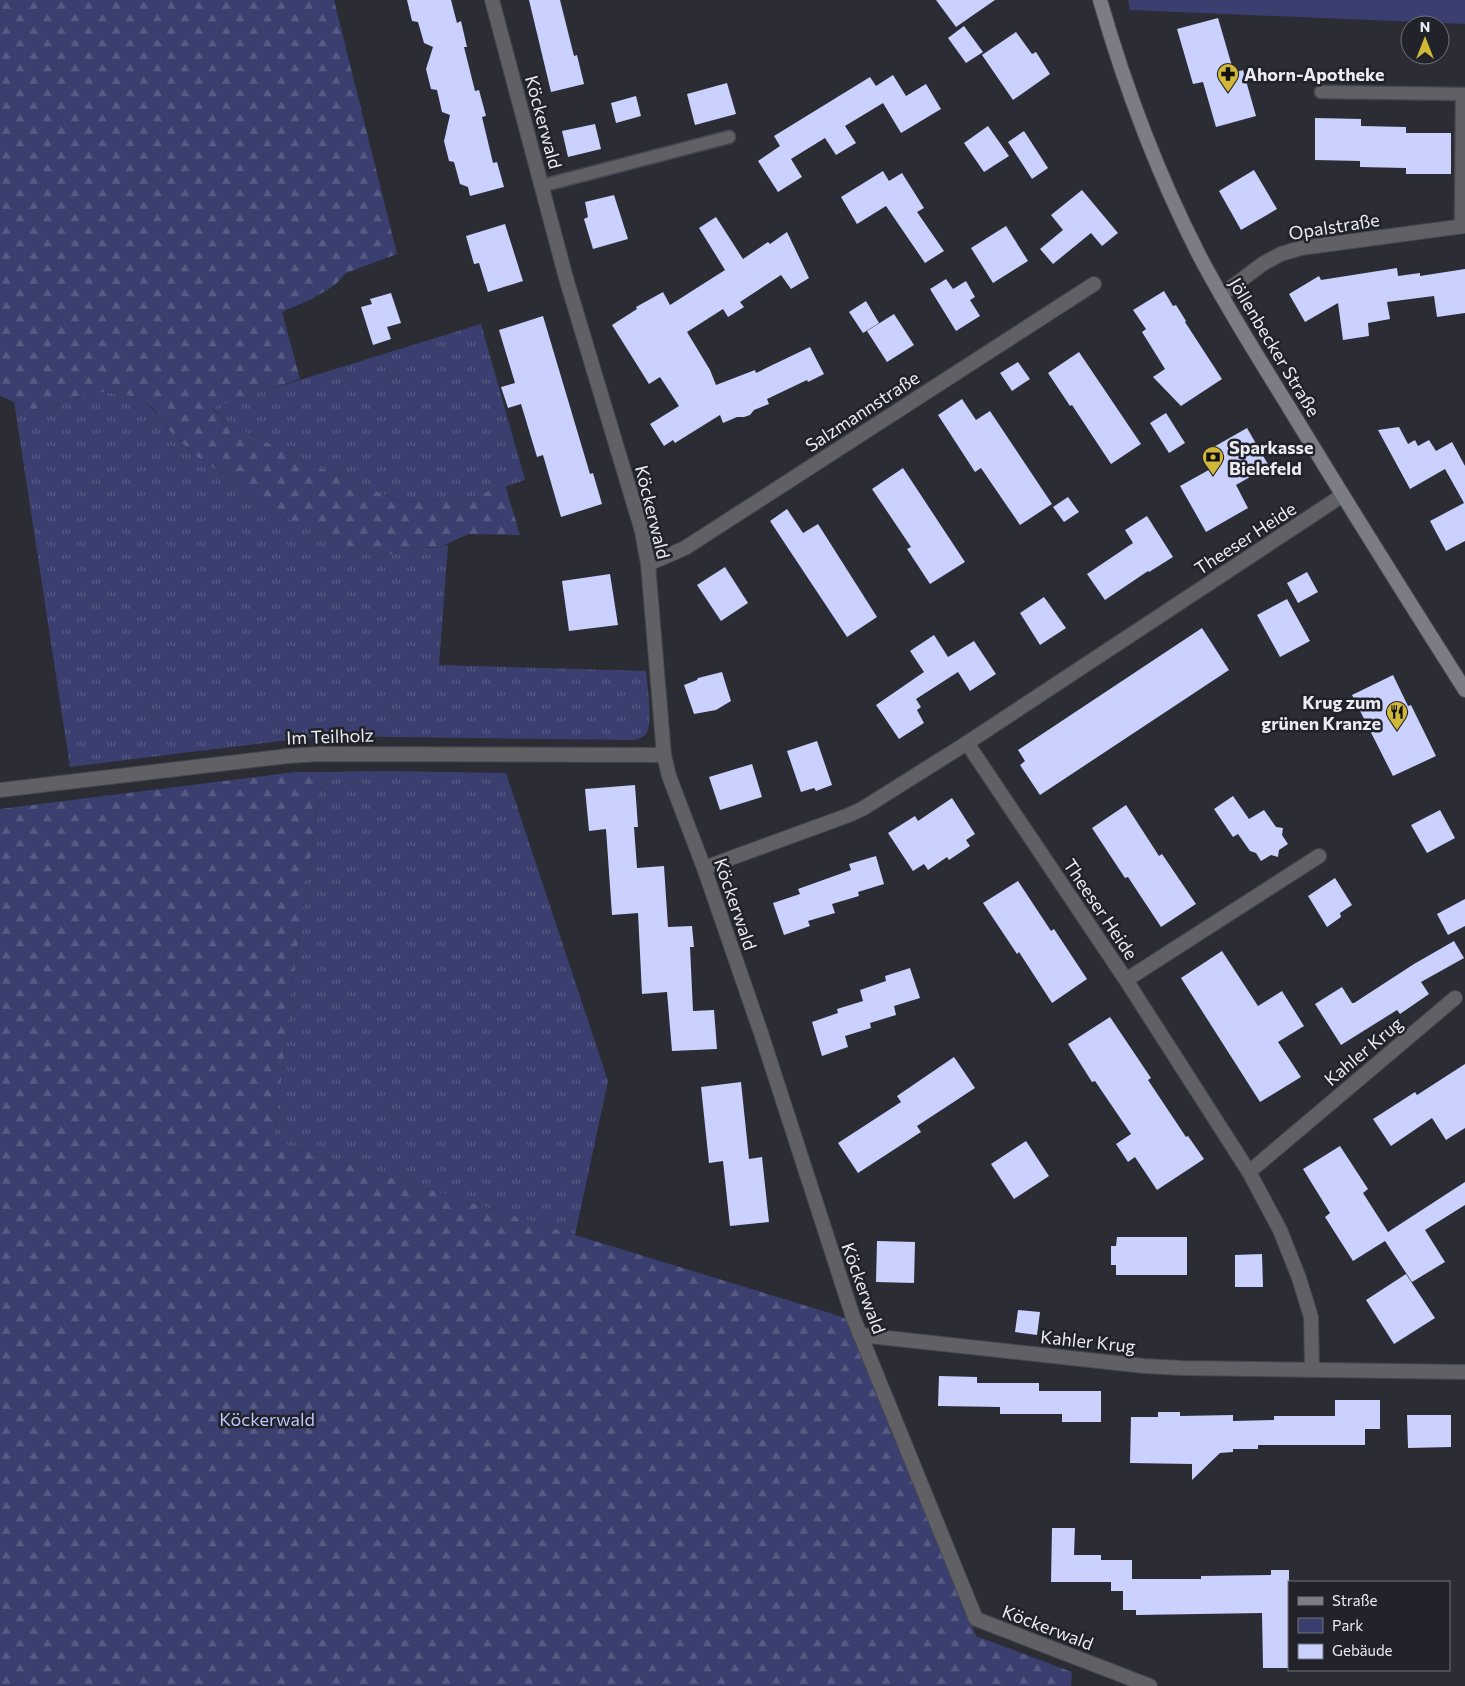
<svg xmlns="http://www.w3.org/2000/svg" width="1465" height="1686" viewBox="0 0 1465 1686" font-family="Commissioner,sans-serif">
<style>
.grass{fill:url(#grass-tufts)}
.forest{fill:url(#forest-firs)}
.park{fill:#3a3f6f}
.building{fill:#cad1fe}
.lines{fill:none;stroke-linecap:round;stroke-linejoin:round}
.service-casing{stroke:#46474f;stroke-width:15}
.minor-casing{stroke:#46474f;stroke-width:16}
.secondary-casing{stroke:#46474f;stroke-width:16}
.service{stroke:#606065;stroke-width:12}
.minor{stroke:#606065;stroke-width:14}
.secondary{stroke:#7c7d84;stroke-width:14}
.labels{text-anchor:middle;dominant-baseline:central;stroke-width:5;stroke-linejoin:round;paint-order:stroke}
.poi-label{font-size:18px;font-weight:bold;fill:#ebecf2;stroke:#21222a;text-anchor:start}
.street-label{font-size:18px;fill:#ebecf2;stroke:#21222a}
.park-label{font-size:18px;fill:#bcc5fe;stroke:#21222a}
</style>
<defs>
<pattern id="grass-tufts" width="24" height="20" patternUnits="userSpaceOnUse" patternTransform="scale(1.25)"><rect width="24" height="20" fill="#3a3f6f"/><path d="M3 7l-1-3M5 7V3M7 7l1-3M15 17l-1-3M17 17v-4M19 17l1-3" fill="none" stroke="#575b84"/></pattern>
<pattern id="forest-firs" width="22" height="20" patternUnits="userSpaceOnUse" patternTransform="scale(1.25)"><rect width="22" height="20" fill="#3a3f6f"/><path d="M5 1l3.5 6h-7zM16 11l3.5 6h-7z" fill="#575b84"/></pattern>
</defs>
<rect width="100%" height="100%" fill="#2b2c34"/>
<g class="grass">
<polygon points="481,324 525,480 468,499 402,502 312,465 228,423 212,407"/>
<path d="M105,392L137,397L151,407L169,430L193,454L287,518L361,551L390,555L402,549L441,547L448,545L439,665L646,671C647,684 653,721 647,732C644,737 640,739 634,740L321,736L70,767L14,401L33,410L47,407L79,396Z"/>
<polygon points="389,771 506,773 608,1081 575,1235 274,1141 293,978 323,772"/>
</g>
<g class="forest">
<polygon points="0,0 334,0 397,254 346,273 335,285 312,299 282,312 300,379 212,408 228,423 312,465 402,502 468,499 505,485 520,535 468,534 441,547 402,549 390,555 360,551 287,518 193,454 169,430 152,407 137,397 105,392 79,396 47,407 33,410 0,396"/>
<polygon points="295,772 323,772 293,978 274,1141 575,1235 833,1314 855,1322 976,1636 1072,1672 1071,1686 0,1686 0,809"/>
</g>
<polygon class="park" points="1128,0 1465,0 1465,24 1130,10"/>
<g class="building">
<polygon points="407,0 451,0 457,23 461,21 467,47 464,47 475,91 479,90 486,116 482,117 493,163 497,162 504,187 470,196 468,187 460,184 454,162 449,161 444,141 450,115 442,112 437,90 431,89 426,69 433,47 424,43 418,22 412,21"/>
<polygon points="529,0 560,0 574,56 577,55 584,84 551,92"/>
<polygon points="936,0 995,0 956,27"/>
<polygon points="1218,18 1234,73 1243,70 1256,116 1216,127 1203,82 1193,84 1177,29"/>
<polygon points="964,26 983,52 966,63 948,38"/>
<polygon points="1016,32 1032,54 1036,52 1050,74 1013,100 982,55"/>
<polygon points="893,75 906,96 926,84 941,109 901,133 883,103 845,126 856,143 836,155 825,138 791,159 802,177 778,192 758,161 780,146 774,136 870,77 876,86"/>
<polygon points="727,83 736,114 695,125 687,94"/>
<polygon points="636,96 641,116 616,123 611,103"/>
<polygon points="1315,118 1361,119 1361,126 1406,127 1406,133 1451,133 1451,174 1406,174 1406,168 1360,167 1360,161 1315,160"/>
<polygon points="595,124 601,149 568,157 562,131"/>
<polygon points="988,126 1009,156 984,172 964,143"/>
<polygon points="1024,131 1048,168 1032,179 1008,142"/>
<polygon points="1254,170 1277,209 1241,230 1219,191"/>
<polygon points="883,171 889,181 902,173 924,208 917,212 944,251 925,263 886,206 857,224 841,197"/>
<polygon points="1082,190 1118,233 1102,246 1091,233 1053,264 1040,249 1063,230 1051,215"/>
<polygon points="614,195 628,239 593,249 584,219 588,217 585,202"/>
<polygon points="716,217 743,259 768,242 770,244 787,232 809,278 791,289 781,275 740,302 744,307 728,317 723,309 687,332 710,370 716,385 755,370 756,373 810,347 824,374 808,382 807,380 767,399 769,404 754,410 750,415 744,417 737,417 723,423 720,415 675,443 673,440 664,446 650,424 679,406 660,377 649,384 612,325 637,309 636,307 663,292 670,305 725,270 699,228"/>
<polygon points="505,224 523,281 488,292 479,263 474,264 466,236"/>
<polygon points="1006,226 1028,261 993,283 971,248"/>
<polygon points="1397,268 1398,276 1420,273 1420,276 1465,269 1465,313 1437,317 1434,296 1387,302 1390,319 1368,323 1369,336 1343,340 1338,303 1305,322 1289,294 1319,276 1321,280"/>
<polygon points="946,279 953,289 966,281 975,297 970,300 980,316 956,331 930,289"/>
<polygon points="1164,291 1173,306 1176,305 1186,321 1185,322 1222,379 1181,406 1153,377 1165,369 1142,332 1146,329 1133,310"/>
<polygon points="391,293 401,323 387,327 391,339 373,345 361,307 372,304 370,299"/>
<polygon points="866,301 879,323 863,333 849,312"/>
<polygon points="894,314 914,345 887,362 867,331"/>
<polygon points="543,316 590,474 593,473 602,504 561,517 543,455 537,457 521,404 508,408 501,387 515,383 499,330"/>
<polygon points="1079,352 1141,444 1111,464 1072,405 1070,406 1048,373"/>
<polygon points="1018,362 1030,379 1012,391 1000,373"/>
<polygon points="962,399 976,420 990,411 1052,504 1020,525 981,468 975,472 938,415"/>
<polygon points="1166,413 1185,443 1169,453 1150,423"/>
<polygon points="1399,427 1408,444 1415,440 1418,446 1429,440 1436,451 1452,442 1465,466 1465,541 1446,551 1430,521 1464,503 1445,469 1410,489 1378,430"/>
<polygon points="1247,428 1269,466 1236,485 1248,508 1206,532 1180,486 1214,467 1205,452"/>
<polygon points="903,468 965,562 930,584 907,549 911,547 872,489"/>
<polygon points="1068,497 1079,512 1064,522 1053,507"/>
<polygon points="787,509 803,533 818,524 877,617 847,637 770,521"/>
<polygon points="1147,516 1173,557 1149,572 1148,571 1105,600 1087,574 1133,543 1125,530"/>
<polygon points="725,567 748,603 721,621 697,585"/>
<polygon points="1307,572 1318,592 1298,603 1287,583"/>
<polygon points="610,574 618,625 569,631 562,581"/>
<polygon points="1044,597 1066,628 1040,645 1020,613"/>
<polygon points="1287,599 1310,641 1280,657 1257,615"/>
<polygon points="1202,628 1229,670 1040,795 1020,765 1025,761 1018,750"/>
<polygon points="934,635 948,657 974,641 996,674 970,691 958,672 916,699 921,707 917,710 924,723 899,739 876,705 924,672 910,651"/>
<polygon points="722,672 731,701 716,710 694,714 684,685 697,680 698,678"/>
<polygon points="1393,675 1408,706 1411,705 1436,756 1393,776 1352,695"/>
<polygon points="817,741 832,785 816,791 814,788 801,792 787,751"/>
<polygon points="752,764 762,797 720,810 709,777"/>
<polygon points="635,785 638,827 634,827 637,868 664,866 668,927 692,926 694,947 690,947 693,1011 714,1010 717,1049 672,1051 667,992 642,994 638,913 612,915 606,829 589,831 585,789"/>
<polygon points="1233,796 1249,819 1264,810 1276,827 1283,828 1282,835 1288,844 1279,850 1278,857 1271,855 1261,861 1256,853 1250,851 1238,834 1233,837 1214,809"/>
<polygon points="952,798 975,834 966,840 970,846 949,860 947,857 928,870 924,864 913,871 888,833 915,816 918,821"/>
<polygon points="1126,805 1159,856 1162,854 1196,904 1161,927 1128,877 1125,878 1092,828"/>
<polygon points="1440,810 1455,838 1427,853 1411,825"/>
<polygon points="876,856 884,884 858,892 859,896 832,904 835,913 808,921 810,926 784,935 773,903 800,894 798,889 851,870 849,864"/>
<polygon points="1335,878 1352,905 1340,913 1341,917 1327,927 1308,896"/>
<polygon points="1018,881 1051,931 1054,929 1087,979 1052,1003 1019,952 1017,954 983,903"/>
<polygon points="1465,899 1465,926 1448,935 1437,914"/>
<polygon points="1454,941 1464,958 1421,982 1429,994 1400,1014 1397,1010 1341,1045 1315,1004 1342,987 1352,1003 1354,1003 1414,964"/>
<polygon points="1222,951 1258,1006 1282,991 1304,1026 1278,1042 1301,1077 1260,1102 1181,978"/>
<polygon points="910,968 920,998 894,1006 896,1015 870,1023 871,1028 845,1036 848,1047 822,1056 812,1022 838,1013 837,1009 863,1001 860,990 886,981 885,976"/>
<polygon points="1110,1017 1151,1078 1148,1080 1186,1137 1188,1136 1204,1159 1157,1190 1135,1157 1128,1162 1116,1144 1131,1134 1095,1081 1092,1082 1068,1044"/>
<polygon points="954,1057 975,1088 917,1126 921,1132 858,1173 838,1143 901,1102 897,1096"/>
<polygon points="1465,1064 1465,1128 1446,1140 1432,1118 1391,1146 1373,1119 1415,1092 1417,1095"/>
<polygon points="741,1082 749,1159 762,1157 769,1222 730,1226 723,1161 709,1163 701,1087"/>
<polygon points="1026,1141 1049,1176 1014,1199 991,1164"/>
<polygon points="1340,1146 1368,1189 1363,1193 1388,1232 1465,1182 1465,1205 1425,1230 1445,1262 1412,1282 1385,1241 1353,1261 1325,1217 1330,1213 1303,1169"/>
<polygon points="1117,1237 1187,1237 1187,1275 1116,1275 1116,1265 1111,1265 1111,1246 1116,1246"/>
<polygon points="877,1241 915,1242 914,1283 876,1282"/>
<polygon points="1262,1254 1263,1287 1235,1287 1235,1255"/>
<polygon points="1406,1274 1435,1318 1394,1344 1366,1300"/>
<polygon points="1018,1310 1040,1312 1037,1335 1015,1332"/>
<polygon points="939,1376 977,1377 977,1383 1039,1383 1039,1391 1101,1391 1101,1422 1062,1422 1062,1414 1000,1414 1000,1407 938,1406"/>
<polygon points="1335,1400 1380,1400 1380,1429 1365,1429 1365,1445 1258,1445 1258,1449 1233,1449 1233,1452 1220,1453 1192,1480 1192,1464 1130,1463 1131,1417 1158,1417 1158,1412 1180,1412 1180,1416 1233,1415 1233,1421 1274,1420 1274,1416 1335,1416"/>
<polygon points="1407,1415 1451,1415 1451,1447 1408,1448"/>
<polygon points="1052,1528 1075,1528 1074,1555 1101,1555 1101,1560 1132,1560 1132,1579 1201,1579 1201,1576 1271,1575 1271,1570 1289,1570 1289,1668 1263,1668 1262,1613 1136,1615 1136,1610 1123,1610 1123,1591 1111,1591 1111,1582 1051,1582"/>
</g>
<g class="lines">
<g class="service-casing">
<g id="service">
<polyline points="1321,92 1465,94"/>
<polyline points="541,186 729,137"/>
<polyline points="1461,227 1462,94"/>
</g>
</g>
<g class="minor-casing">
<g id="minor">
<polyline points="492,0 566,278 642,531 648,564 664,755 669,776 704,868 761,1033 853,1317 976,1619 1150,1686"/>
<polyline points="1221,295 1264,263 1281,254 1301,248 1465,226"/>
<polyline points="648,564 685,548 1094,284"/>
<polyline points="967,743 1126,980 1319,856"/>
<polyline points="0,790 288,756 320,754 664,755"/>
<polyline points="704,868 849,815 862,809 967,743 1343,495"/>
<polyline points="1126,980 1249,1172 1280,1230 1299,1278 1311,1317 1312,1370"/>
<polyline points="1249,1172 1455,998"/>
<polyline points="860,1335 1144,1366 1182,1368 1465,1372"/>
</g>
</g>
<g class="secondary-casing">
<path id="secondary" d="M1100,0C1125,87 1157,172 1198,253C1226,307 1258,357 1290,409C1347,503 1406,597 1465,690"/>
</g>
<use href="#service" class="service"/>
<use href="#minor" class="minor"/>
<use href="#secondary" class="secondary"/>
</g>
<defs>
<g id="pharmacy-pin" transform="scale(1.125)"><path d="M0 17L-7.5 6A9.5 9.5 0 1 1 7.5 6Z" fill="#d0b736" stroke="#21222a"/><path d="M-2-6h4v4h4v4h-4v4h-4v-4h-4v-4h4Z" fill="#111"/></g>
<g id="bank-pin" transform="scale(1.125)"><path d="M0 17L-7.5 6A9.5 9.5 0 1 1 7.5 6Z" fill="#d0b736" stroke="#21222a"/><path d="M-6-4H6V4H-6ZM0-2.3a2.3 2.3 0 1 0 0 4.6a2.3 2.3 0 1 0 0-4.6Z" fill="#111"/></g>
<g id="restaurant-pin" transform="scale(1.125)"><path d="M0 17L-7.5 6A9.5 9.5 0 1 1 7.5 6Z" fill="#d0b736" stroke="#21222a"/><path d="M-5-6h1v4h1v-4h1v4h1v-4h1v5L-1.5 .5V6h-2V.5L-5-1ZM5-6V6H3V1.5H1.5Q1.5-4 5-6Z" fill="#111"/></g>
</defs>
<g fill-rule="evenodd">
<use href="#pharmacy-pin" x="1228" y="74"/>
<use href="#bank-pin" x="1213" y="457"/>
<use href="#restaurant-pin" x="1397" y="712"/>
</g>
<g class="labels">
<g class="poi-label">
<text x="1244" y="74">Ahorn-Apotheke</text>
<text x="1229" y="447">Sparkasse<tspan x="1229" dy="21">Bielefeld</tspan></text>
<text x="1381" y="702" text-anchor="end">Krug zum<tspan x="1381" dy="21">grünen Kranze</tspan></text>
</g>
<g class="street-label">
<text transform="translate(544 122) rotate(75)">Köckerwald</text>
<text transform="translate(1334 226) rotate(-9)">Opalstraße</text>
<text transform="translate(1275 347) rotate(59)">Jöllenbecker Straße</text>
<text transform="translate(862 411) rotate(-33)">Salzmannstraße</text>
<text transform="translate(653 512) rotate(76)">Köckerwald</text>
<text transform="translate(1245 538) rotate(-33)">Theeser Heide</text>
<text transform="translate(330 736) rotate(-2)">Im Teilholz</text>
<text transform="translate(736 904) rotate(71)">Köckerwald</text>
<text transform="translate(1101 909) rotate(56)">Theeser Heide</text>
<text transform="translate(1363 1051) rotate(-40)">Kahler Krug</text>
<text transform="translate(864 1288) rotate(70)">Köckerwald</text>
<text transform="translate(1088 1341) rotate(6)">Kahler Krug</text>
<text transform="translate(1048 1627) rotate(21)">Köckerwald</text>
</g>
<g class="park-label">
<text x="267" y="1419">Köckerwald</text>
</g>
</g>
<rect x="1288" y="1581" width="162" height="90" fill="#21222a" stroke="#72737a"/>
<rect x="1298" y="1597" width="25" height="8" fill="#7c7d84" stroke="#72737a"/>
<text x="1332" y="1606" font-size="15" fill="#ebecf2">Straße</text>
<rect x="1298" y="1618" width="25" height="15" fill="#3a3f6f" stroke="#72737a"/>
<text x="1332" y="1631" font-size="15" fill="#ebecf2">Park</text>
<rect x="1298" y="1644" width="25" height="15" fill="#cad1fe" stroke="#72737a"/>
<text x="1332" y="1656" font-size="15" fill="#ebecf2">Gebäude</text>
<g transform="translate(1425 40)"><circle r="24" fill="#21222a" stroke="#72737a"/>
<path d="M0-4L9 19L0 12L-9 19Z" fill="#d0b736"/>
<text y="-8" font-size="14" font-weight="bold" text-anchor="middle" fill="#ebecf2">N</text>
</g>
</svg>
